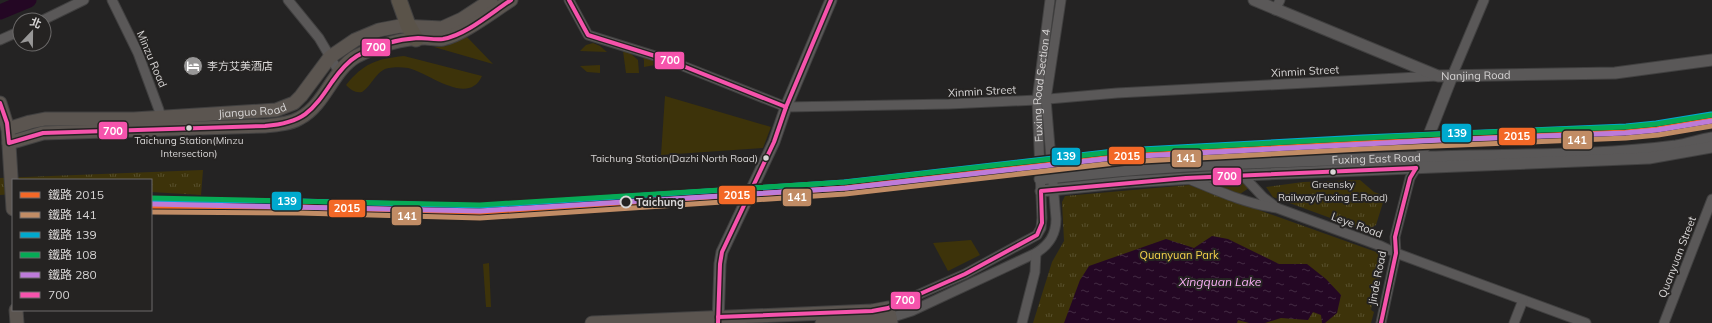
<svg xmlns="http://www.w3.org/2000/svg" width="1712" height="323" viewBox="0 0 1712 323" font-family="Mulish,'Noto Sans TC',sans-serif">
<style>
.grass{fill:#3d330a}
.park{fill:url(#park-tufts)}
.water{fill:url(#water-ripples)}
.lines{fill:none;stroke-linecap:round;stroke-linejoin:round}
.river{stroke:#240724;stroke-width:15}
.minor-casing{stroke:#414040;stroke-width:11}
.tertiary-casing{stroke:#414040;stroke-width:13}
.secondary-casing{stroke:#414040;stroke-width:15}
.primary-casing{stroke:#414040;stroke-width:17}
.minor{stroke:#5a5858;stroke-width:9}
.tertiary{stroke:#5a5858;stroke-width:11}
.secondary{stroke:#5b5550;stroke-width:13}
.primary{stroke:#5a5349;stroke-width:15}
.bus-1-casing{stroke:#252322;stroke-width:7}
.bus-1{stroke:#f653ac;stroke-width:4}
.rail-1-casing{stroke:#252322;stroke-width:8}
.rail-2-casing{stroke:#252322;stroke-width:8}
.rail-3-casing{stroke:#252322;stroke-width:8}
.rail-4-casing{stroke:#252322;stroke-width:8}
.rail-5-casing{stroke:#252322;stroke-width:8}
.rail-1{stroke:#f36827;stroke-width:5}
.rail-2{stroke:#c18c65;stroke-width:5}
.rail-3{stroke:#00a9ce;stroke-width:5}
.rail-4{stroke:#06aa56;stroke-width:5}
.rail-5{stroke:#bd7bd9;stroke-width:5}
.bus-dot{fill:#d7d5d5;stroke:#252322;stroke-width:1.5}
.stop-dot{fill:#252322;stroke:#d7d5d5;stroke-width:2}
.labels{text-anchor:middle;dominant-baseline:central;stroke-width:4;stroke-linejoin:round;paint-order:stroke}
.bus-label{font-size:10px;fill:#d7d5d5;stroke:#252322}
.street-label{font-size:11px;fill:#d7d5d5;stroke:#252322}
.poi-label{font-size:11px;fill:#d7d5d5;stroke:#252322;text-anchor:start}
.stop-label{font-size:11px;font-weight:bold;fill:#d7d5d5;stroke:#252322;text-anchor:start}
.park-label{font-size:11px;fill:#f7d44c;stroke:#252322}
.water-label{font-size:12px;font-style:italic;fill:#f8aff4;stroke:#252322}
.line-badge{stroke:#252322;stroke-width:1.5}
.badge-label{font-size:11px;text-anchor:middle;font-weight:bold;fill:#fff}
</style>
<defs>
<pattern id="park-tufts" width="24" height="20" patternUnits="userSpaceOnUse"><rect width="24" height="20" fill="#3d330a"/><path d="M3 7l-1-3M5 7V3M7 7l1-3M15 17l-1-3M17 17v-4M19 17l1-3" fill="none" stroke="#58502d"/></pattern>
<pattern id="water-ripples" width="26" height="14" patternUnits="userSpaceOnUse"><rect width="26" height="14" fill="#240724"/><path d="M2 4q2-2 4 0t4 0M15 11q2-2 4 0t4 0" fill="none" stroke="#432a43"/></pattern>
</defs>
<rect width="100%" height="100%" fill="#242323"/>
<g class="grass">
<polygon points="467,37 493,64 434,47 446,46"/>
<polygon points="593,43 600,46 607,52 580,51 586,45"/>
<polygon points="623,51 630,53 638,60 639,73 626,73"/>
<polygon points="641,54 660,61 655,65 644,67 644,60"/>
<path d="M404,56L482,76C468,107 428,72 408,68C402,67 394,67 389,68C376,70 372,86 362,92C355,93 351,90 346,85C364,63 376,59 404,56Z"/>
<polygon points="600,65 600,73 587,72 580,66"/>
<polygon points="665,96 771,127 763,148 661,155"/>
<polygon points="1241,179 1249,188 1240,194 1213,184 1212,181"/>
<polygon points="971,240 980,255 948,271 933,243"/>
<polygon points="489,263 491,307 486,307 483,264"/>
</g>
<g class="park">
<polygon points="203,170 201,195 151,192 151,180 13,180 13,194 0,195 0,178"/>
<polygon points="1360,180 1374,192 1385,196 1376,225 1366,231 1273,197 1266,187 1303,182"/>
<polygon points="1189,185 1379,253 1383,258 1383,260 1381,279 1378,279 1371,310 1374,312 1371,323 1033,323 1052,262 1064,241 1062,202 1065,196"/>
</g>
<polygon class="water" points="1212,236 1228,239 1279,264 1307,264 1326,279 1341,295 1337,313 1325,323 1322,323 1321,315 1313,312 1308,320 1281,318 1265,323 1249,323 1238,320 1237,323 1064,323 1080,280 1089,266 1166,239 1194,248"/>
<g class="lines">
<polyline class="river" points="0,12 29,0"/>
<g class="minor-casing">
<g id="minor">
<polyline points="112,0 138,53 159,110 162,122"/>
<polyline points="288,0 319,38 339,72"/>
<polyline points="569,0 588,35 668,60 786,107 949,104 1037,100 1117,93 1437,76"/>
<polyline points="1275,10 1280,0"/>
<polyline points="43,20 84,0"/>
<polyline points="0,40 20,31"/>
<polyline points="1452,76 1484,0"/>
<polyline points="1233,165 1263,197 1276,207"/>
<path d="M1189,179C1218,191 1247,204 1277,208L1381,246L1396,253L1586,323"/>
<path id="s1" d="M888,308L965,274L1037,235L1041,228L1042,218L1037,100L1050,0"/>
<path d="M890,318L912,311L1036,253C1049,245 1056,235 1056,219L1046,99L1061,0"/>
<polyline points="1022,323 1035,272 1036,253"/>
<polyline points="1381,323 1396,253 1395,237 1410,178 1416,168"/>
<polyline points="1514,323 1523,300"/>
<polyline points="1664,323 1712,199"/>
</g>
</g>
<g class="tertiary-casing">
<g id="tertiary">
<path id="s2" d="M1254,0L1438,76L1615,73L1712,60"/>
<polyline points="1418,163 1452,76"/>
<path id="s3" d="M1040,179C1169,163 1299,161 1429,157C1511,154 1594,157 1676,146C1688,144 1700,140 1712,138"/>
<polyline points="1041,191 1128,182 1243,175 1649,158 1712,147"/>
<polyline points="718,323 720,264 722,252 774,142 786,107 831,0"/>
</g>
</g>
<g class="secondary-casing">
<g id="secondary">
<polyline points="0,103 8,129 13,209"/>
<path id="s4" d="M8,129L30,122L45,119H134L276,110L294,103L301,96L330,57L355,40L379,30L400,26L442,28L462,19L491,0"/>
<path d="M9,143L43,133L265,126C276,125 290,124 300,118C326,104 332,70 357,56C376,46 403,38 425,38C431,38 436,40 443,39C464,34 492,12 511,0"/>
<polyline points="16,310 17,323"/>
<polyline points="592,323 872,311 888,308 891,323"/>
<polyline points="822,323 890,318"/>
</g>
</g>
<g class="primary-casing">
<polyline id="primary" points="399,0 408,25 416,39"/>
</g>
<use href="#minor" class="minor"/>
<use href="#tertiary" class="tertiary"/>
<use href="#secondary" class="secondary"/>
<use href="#primary" class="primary"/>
<g class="bus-1-casing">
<g id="bus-1">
<polyline points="569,0 588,35 668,60 786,107"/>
<path d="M0,103L7,123L9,143L43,133L265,126C303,123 312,112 332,82C339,72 347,62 357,56C375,46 398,39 418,38C426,38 435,40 443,39C466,35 491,13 511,0"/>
<polyline points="718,317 872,311 888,308 965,274 1037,235 1042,223 1041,191 1186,178 1416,168"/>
<polyline points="718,323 720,264 722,252 774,142 786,107 831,0"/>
<polyline points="1381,323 1396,253 1395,237 1410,178 1416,168"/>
</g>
</g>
<use href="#bus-1" class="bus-1"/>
<g class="rail-1-casing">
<polyline id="rail-1" points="151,206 300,207 480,212 845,188 1123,156 1362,143 1626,132 1657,129 1712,120"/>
</g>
<g class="rail-2-casing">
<polyline id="rail-2" points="151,212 300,213 480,218 845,194 1124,162 1362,149 1626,138 1658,135 1712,126"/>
</g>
<g class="rail-3-casing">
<polyline id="rail-3" points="151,200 300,201 480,206 844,182 1123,150 1362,137 1626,126 1656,123 1711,114"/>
</g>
<g class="rail-4-casing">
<polyline id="rail-4" points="151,198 480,205 847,182 1122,151 1441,134 1625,127 1656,124 1712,115"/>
</g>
<g class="rail-5-casing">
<polyline id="rail-5" points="151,204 480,211 847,188 1122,157 1441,140 1625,133 1657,130 1712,121"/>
</g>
<use href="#rail-1" class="rail-1"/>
<use href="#rail-2" class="rail-2"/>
<use href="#rail-3" class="rail-3"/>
<use href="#rail-4" class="rail-4"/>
<use href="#rail-5" class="rail-5"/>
</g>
<defs>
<g id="hotel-disc" transform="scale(1)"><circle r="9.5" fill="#989797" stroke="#252322"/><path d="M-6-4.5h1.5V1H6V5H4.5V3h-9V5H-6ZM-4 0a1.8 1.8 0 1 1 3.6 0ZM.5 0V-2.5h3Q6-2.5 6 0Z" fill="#fff"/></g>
</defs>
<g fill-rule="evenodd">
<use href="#hotel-disc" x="193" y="66"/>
</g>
<g class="bus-dot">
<circle cx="189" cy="128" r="3.5"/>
<circle cx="766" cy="158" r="3.5"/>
<circle cx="1333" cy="172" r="3.5"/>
</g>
<circle class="stop-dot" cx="626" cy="202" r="5.5"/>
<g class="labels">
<g class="bus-label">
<text x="189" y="140">Taichung Station(Minzu<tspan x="189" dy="13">Intersection)</tspan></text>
<text x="758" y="158" text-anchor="end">Taichung Station(Dazhi North Road)</text>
<text x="1333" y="184">Greensky<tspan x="1333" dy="13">Railway(Fuxing E.Road)</tspan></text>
</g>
<g class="street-label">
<text transform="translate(152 59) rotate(67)">Minzu Road</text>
<text transform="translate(1305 71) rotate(-3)">Xinmin Street</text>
<text stroke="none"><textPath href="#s2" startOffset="237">Nanjing Road</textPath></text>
<text stroke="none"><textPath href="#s1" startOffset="317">Fuxing Road Section 4</textPath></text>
<text transform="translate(982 91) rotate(-3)">Xinmin Street</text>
<text stroke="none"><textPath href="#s4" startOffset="246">Jianguo Road</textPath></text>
<text stroke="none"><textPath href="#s3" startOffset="337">Fuxing East Road</textPath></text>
<text transform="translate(1357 225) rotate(20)">Leye Road</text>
<text transform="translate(1677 257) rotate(-69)">Quanyuan Street</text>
<text transform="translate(1377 278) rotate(-79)">Jinde Road</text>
</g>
<g class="poi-label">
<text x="207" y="66">李方艾美酒店</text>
</g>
<g class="stop-label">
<text x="636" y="202">Taichung</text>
</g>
<g class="park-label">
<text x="1179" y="255">Quanyuan Park</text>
</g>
<g class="water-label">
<text x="1220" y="281">Xingquan Lake</text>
</g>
</g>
<g class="line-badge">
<rect x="361" y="38" width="30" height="19" rx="4" fill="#f653ac"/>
<rect x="654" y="51" width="31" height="19" rx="4" fill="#f653ac"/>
<rect x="98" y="121" width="30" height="19" rx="4" fill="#f653ac"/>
<rect x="1441" y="123" width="31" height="20" rx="4" fill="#00a9ce"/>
<rect x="1498" y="127" width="38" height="19" rx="4" fill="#f36827"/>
<rect x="1562" y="130" width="31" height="20" rx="4" fill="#c18c65"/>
<rect x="1108" y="146" width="37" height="19" rx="4" fill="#f36827"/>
<rect x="1051" y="147" width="30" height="19" rx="4" fill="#00a9ce"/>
<rect x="1171" y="149" width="31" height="19" rx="4" fill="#c18c65"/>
<rect x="1212" y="167" width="30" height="19" rx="4" fill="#f653ac"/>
<rect x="718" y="185" width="38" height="20" rx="4" fill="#f36827"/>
<rect x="782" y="188" width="30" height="19" rx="4" fill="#c18c65"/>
<rect x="271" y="191" width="31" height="20" rx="4" fill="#00a9ce"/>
<rect x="328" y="199" width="38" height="19" rx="4" fill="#f36827"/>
<rect x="391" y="206" width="31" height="20" rx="4" fill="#c18c65"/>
<rect x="890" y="291" width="31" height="19" rx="4" fill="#f653ac"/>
</g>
<g class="badge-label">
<text x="376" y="51">700</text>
<text x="670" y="64">700</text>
<text x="113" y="135">700</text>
<text x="1457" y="137">139</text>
<text x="1517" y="140">2015</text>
<text x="1577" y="144">141</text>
<text x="1127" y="160">2015</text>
<text x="1066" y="160">139</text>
<text x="1186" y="162">141</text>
<text x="1227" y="180">700</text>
<text x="737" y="199">2015</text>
<text x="797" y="201">141</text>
<text x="287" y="205">139</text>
<text x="347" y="212">2015</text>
<text x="407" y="220">141</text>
<text x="905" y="304">700</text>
</g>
<rect x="12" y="179" width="140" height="132" fill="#252322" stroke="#6c6a6a"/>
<rect x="20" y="192" width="20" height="6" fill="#f36827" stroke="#6c6a6a"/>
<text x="48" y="199" font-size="12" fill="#d7d5d5">鐵路 2015</text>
<rect x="20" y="212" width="20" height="6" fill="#c18c65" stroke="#6c6a6a"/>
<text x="48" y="219" font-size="12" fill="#d7d5d5">鐵路 141</text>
<rect x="20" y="232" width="20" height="6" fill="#00a9ce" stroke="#6c6a6a"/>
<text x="48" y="239" font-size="12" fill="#d7d5d5">鐵路 139</text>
<rect x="20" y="252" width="20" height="6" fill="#06aa56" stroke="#6c6a6a"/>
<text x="48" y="259" font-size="12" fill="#d7d5d5">鐵路 108</text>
<rect x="20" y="272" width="20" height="6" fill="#bd7bd9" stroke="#6c6a6a"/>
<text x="48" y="279" font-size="12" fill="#d7d5d5">鐵路 280</text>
<rect x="20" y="292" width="20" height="6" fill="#f653ac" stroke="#6c6a6a"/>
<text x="48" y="299" font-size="12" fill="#d7d5d5">700</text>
<g transform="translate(32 32) rotate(22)"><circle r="19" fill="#252322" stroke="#6c6a6a"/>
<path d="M0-3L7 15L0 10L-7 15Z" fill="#989797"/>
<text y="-6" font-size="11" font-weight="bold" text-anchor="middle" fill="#d7d5d5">北</text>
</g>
</svg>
